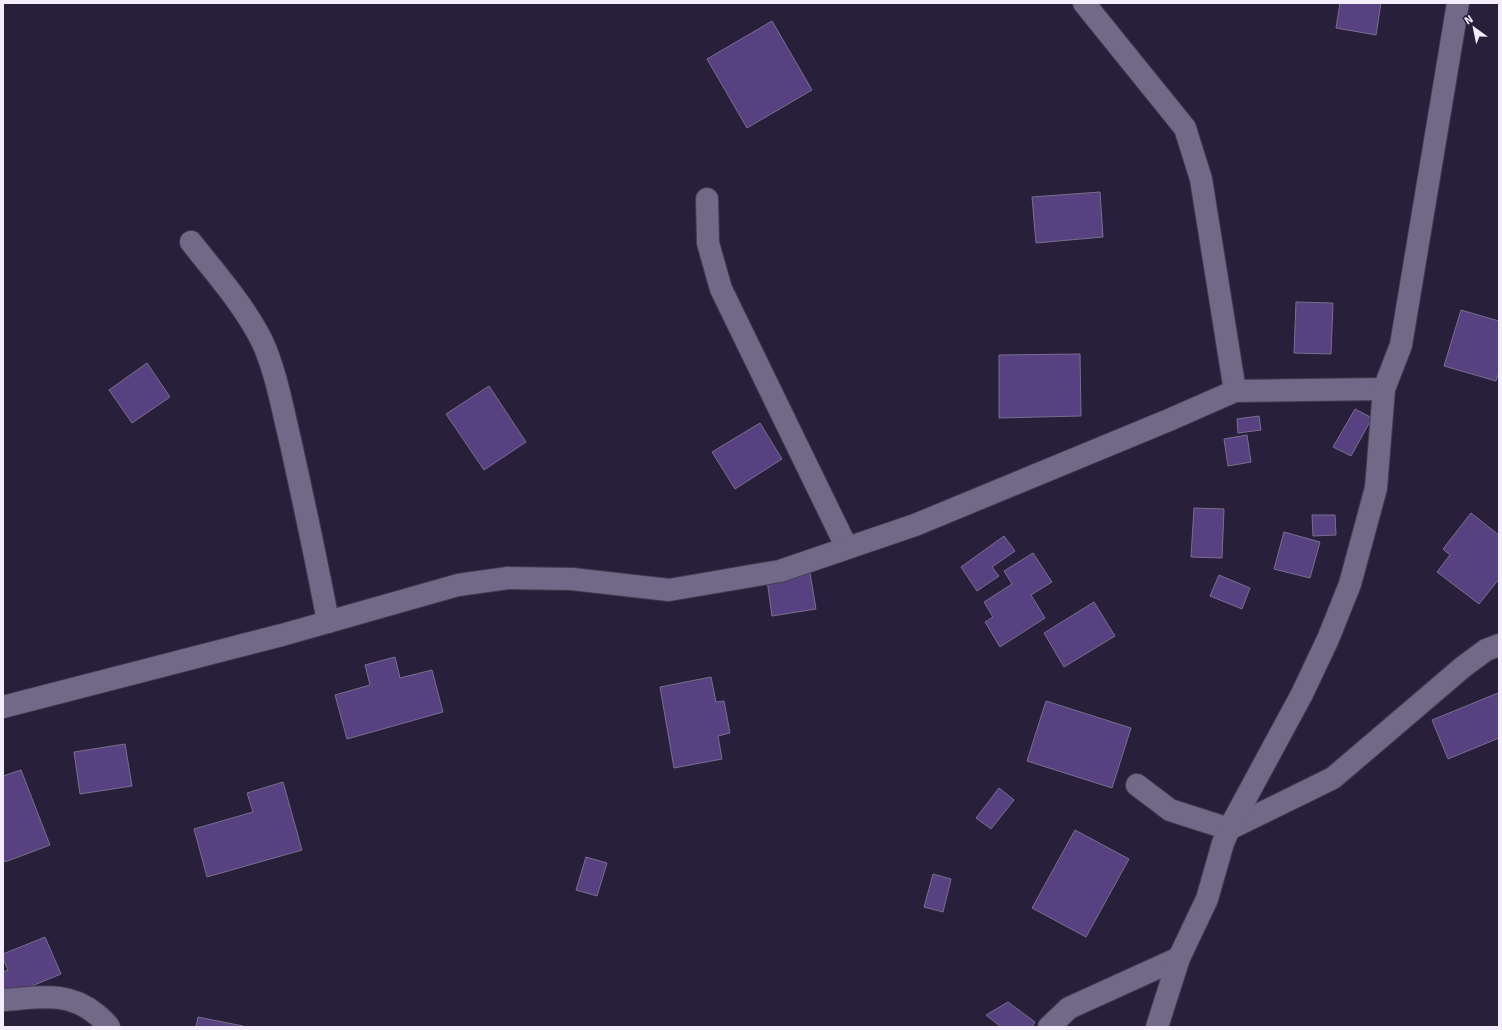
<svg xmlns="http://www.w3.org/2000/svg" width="1502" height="1030" viewBox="0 0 1502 1030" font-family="Signika,sans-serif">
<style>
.building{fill:#574181;stroke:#786f8e}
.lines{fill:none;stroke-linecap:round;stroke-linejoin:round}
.minor-casing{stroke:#423b51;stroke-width:24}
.minor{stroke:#726988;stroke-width:22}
</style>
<rect width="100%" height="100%" fill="#28203a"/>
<g class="building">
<polygon points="1340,3 1381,3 1376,35 1336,28"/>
<polygon points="772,21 812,90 747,128 707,59"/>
<polygon points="1100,192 1103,237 1036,243 1032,197"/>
<polygon points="1296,302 1333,303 1331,354 1294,353"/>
<polygon points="1461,310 1499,321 1499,372 1496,381 1444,366"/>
<polygon points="1080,354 1081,416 999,418 999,355"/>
<polygon points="147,363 170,397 132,423 109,390"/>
<polygon points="489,386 526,442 484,470 446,414"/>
<polygon points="1355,409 1372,418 1351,456 1333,447"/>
<polygon points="1259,416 1261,430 1238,433 1237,419"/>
<polygon points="760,423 782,459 735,489 712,452"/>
<polygon points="1247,435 1251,462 1228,466 1224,439"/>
<polygon points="1194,508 1224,509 1222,558 1191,557"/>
<polygon points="1471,513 1499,535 1499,579 1479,604 1437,572 1450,555 1443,549"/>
<polygon points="1312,515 1335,515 1336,535 1313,536"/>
<polygon points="1284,532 1320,542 1310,578 1274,569"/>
<polygon points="1004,536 1015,551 992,567 999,576 977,591 961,567"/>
<polygon points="1033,553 1052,582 1031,595 1045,618 1000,647 985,622 993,617 984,602 1012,584 1004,571"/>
<polygon points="810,573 816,609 772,616 767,580"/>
<polygon points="1219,575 1250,588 1242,609 1210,596"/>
<polygon points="1094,602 1115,636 1064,667 1044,633"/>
<polygon points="395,657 400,678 432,670 443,712 347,739 335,695 370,685 365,665"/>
<polygon points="711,677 716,702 724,701 730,733 718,736 722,759 674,768 660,687"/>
<polygon points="1498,693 1499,697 1499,738 1448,759 1432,720"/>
<polygon points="1046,701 1131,728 1112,788 1027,761"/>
<polygon points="125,744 132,786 80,794 74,752"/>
<polygon points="21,770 50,845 5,862 3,857 3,776"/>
<polygon points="283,782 302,850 207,877 194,829 253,812 247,793"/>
<polygon points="999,788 1014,800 991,829 976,818"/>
<polygon points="1075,830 1129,859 1086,937 1032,908"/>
<polygon points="586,857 607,863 597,896 576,890"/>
<polygon points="933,874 951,879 943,912 924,907"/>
<polygon points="45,937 61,974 5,997 3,993 3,972 8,970 3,959 3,954"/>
<polygon points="1008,1002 1035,1022 1032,1027 1001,1027 986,1015"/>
<polygon points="198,1017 243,1026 242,1027 196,1027"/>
</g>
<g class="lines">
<g class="minor-casing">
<g id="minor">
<polyline points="1084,3 1185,128 1201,179 1235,391"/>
<polyline points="707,199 708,243 721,289 847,548"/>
<path d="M191,242C216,274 244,305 262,341C276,371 283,411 291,444C304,503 317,562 328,622"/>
<polyline points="3,707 282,635 458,585 508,578 572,579 669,590 780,571 915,525 1169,420 1235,391 1384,389"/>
<polyline points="1137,785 1170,810 1229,829 1333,778 1463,667 1486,650 1499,645"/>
<path d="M3,1000C37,998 67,990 96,1014C101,1018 105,1021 109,1027"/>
<polyline points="1049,1027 1069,1008 1179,958"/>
<polyline points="1157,1027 1179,958 1207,899 1223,843 1229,829 1302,694 1328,639 1350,584 1376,488 1384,389 1401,345 1458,3"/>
</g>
</g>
<use href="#minor" class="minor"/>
</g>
<rect width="1502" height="1030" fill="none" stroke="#f2edff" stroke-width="8"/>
<g transform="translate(1474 28) rotate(327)" stroke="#28203a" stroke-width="3" paint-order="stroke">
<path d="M0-3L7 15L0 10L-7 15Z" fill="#f2edff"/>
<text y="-6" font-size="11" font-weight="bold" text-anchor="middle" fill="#f2edff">N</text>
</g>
</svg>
